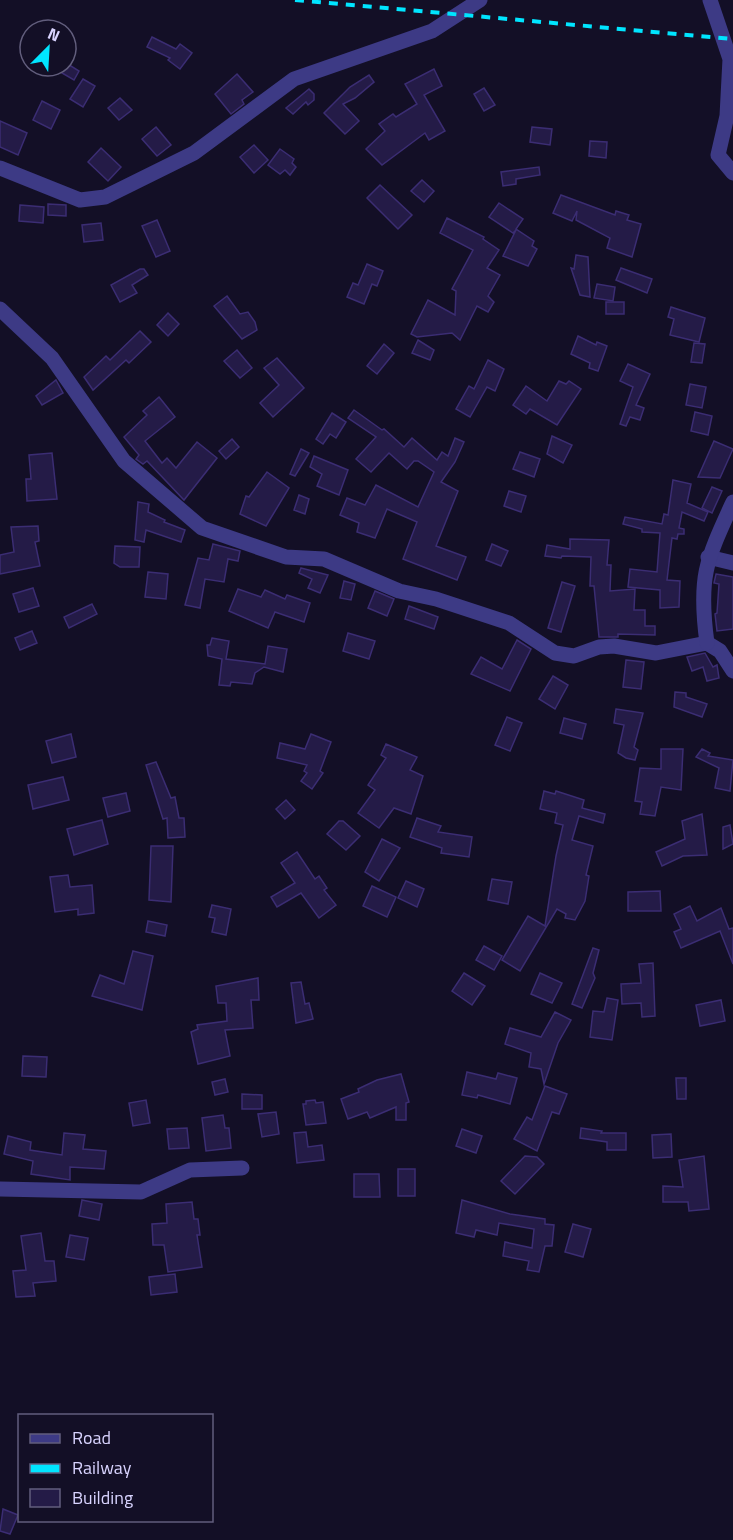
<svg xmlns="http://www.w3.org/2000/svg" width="733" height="1540" viewBox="0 0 733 1540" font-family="'Titillium Web',sans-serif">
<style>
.building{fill:#241b47;stroke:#3b2d73;stroke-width:1.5}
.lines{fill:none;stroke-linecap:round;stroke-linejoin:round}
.minor{stroke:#3d3a85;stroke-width:15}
.rail{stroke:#00e5ff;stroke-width:4;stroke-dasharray:9 8;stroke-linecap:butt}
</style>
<rect width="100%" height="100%" fill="#130f26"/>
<g class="building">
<polygon points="152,37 176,49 180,44 192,53 180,69 168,60 170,58 147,47"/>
<polygon points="50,66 71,66 79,71 74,80"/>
<polygon points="434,69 442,86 424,95 445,131 429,140 425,133 382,165 366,149 385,131 379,124 393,114 396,117 417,104 405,84"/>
<polygon points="237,74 253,92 242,100 244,104 231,114 215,94"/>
<polygon points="369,75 374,82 355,98 343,104 359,121 345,134 324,113 350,87"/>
<polygon points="83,79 95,86 83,107 70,99"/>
<polygon points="484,88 495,105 484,111 474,94"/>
<polygon points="309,89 314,94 314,100 308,105 306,102 293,114 286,108"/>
<polygon points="120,98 132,110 119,120 108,108"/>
<polygon points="42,101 60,110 51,129 33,120"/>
<polygon points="0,121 27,133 18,155 0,147"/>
<polygon points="156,127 171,145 157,156 142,139"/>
<polygon points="532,127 552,129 550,145 530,142"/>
<polygon points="590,141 607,142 606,158 589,156"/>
<polygon points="254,145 268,160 254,173 240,157"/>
<polygon points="101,148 121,167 108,181 88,162"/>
<polygon points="280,149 294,159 292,163 296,167 290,175 285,170 280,174 268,165"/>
<polygon points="539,167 540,175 516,179 516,184 503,186 501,172"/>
<polygon points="422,180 434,191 424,202 411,191"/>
<polygon points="380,185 412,215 398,229 367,198"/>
<polygon points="561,195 615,215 616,211 629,215 627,220 641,224 632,257 607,248 610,238 576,220 577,211 572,221 553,213"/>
<polygon points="499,203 523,219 516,229 534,241 532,246 537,249 528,266 503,256 516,230 513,233 489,217"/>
<polygon points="48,204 66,205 66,216 48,215"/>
<polygon points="20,205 44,207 43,223 19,221"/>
<polygon points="447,218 484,237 483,239 499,250 487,268 500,275 488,296 494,302 488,312 477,306 460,340 452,333 417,337 411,334 428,300 455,315 456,291 452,289 473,250 440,233"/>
<polygon points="157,220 170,251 156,257 142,226"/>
<polygon points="101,223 103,240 84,242 82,225"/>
<polygon points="576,255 588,257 590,297 580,295 571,268 574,269"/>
<polygon points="367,264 383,271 377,286 372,284 364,304 347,297 353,283 358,285"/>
<polygon points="621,268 652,279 647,293 616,280"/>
<polygon points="140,269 144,269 148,275 132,285 137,293 120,302 111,285"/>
<polygon points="597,284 615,287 613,301 594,298"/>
<polygon points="227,296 240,314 248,312 255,322 257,330 242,339 214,306"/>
<rect x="606" y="302" width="18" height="12"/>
<polygon points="671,307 705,318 699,342 670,335 674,319 668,317"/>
<polygon points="168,313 179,324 168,336 157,325"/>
<polygon points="140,331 151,342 129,363 126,360 93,390 84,377 106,356 110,360"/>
<polygon points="578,336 596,345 597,342 607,346 598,371 589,368 590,363 571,354"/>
<polygon points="418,340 434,350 430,360 412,353"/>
<polygon points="694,343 705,344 702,363 691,362"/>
<polygon points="384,344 394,353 377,374 367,366"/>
<polygon points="237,350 252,368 240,378 224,361"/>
<polygon points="277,358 304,388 273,417 260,403 279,385 264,368"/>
<polygon points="488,360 504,369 495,391 487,387 470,417 456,409 469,386 474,389"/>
<polygon points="628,364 650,374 636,405 644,408 640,420 630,417 626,426 620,424 633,387 620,381"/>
<polygon points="56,380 63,393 42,405 36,396"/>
<polygon points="559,381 566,384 569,381 581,389 557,425 530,409 526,414 513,405 526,386 547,401"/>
<polygon points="690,384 706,387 702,408 686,405"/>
<polygon points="159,397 175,417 145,441 162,463 167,458 176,468 197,442 217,458 184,500 147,461 143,464 136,459 139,455 124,437 147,415 143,411"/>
<polygon points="354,410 382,430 384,429 404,447 412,438 437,460 442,452 448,456 455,438 464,442 455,462 441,482 458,491 436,546 466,557 457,580 403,559 417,522 387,509 375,538 357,532 359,523 340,515 347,498 365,505 376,485 418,507 434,472 418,461 414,461 407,469 389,453 371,472 356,459 376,437 348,418"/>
<polygon points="695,412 712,416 708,435 691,431"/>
<polygon points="332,413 346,422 336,438 330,434 323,444 316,439"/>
<polygon points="552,436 572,445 563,463 547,454"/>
<polygon points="232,439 239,447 226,459 219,451"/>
<polygon points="714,441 733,449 720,478 698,477"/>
<polygon points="301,449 309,453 295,476 290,474"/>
<polygon points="520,452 540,459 534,477 513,469"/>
<polygon points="52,453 57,499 27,501 26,479 31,479 29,455"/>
<polygon points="314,456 348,470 339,495 317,486 322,474 310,467"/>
<polygon points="267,472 289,488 266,526 240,514 246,496 249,497"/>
<polygon points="673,480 691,484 687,503 708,512 704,521 682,512 679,528 684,529 684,534 678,534 677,539 672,538 667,580 680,581 679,607 660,608 660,590 628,587 630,569 657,572 660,533 642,532 642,529 623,524 625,517 662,524 664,514 668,515"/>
<polygon points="712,487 722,491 712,513 702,508"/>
<polygon points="509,491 526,496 521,512 504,506"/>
<polygon points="299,495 309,499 305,514 294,510"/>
<polygon points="138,502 149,504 148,512 165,520 164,522 185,530 181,542 146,530 144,542 135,540"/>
<polygon points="38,526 39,541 35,542 40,566 0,574 0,555 14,552 11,527"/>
<polygon points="570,539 609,540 607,565 611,565 610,591 635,589 634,610 645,610 645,626 655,626 655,635 618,634 618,637 599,637 594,586 590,586 591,557 562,556 561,558 545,556 547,545 570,549"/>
<polygon points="213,544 240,551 238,561 228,559 224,582 205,579 200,608 185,605 198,558 209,560"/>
<polygon points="492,544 508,551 501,566 486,560"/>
<polygon points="115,546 140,547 139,567 120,567 114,563"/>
<polygon points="301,568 328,575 320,593 308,588 312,579 299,573"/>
<polygon points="148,572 168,574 166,599 145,597"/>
<polygon points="716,574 733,577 733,629 717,631 715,614 717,613 719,584 714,583"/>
<polygon points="344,581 355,584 351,600 340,598"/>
<polygon points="562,582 575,586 561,632 548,628"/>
<polygon points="33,588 39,606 19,612 13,594"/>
<polygon points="238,589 261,597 265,590 285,599 287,595 310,603 304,622 275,612 268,628 229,611"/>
<polygon points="375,591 394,599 387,616 368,608"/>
<polygon points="92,604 97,614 69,628 64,617"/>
<polygon points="409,606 438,617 434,629 405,619"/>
<polygon points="32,631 37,643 20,650 15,638"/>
<polygon points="348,633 375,641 369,659 343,651"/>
<polygon points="212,638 229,641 226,659 265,664 268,646 287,649 283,672 264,667 255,673 252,684 231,682 230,686 219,685 222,659 208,656 207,645 210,645"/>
<polygon points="517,640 531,649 510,691 471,674 481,657 502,669"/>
<polygon points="705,653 713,667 717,665 719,678 707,681 703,667 692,671 687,657"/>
<polygon points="626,660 644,662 641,689 623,687"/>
<polygon points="553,676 568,685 555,709 539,699"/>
<polygon points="675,692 686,693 686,697 707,704 702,717 674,707"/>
<polygon points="616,709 643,713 634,747 638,750 635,760 626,758 618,753 624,725 614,723"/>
<polygon points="507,717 522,723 510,751 495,745"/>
<polygon points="564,718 586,724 582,739 560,733"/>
<polygon points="71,734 76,757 52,763 46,741"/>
<polygon points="311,734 331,742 320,771 323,773 312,789 301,781 307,773 304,771 307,765 277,758 280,743 305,749"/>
<polygon points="386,744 417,757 410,770 423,776 411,814 394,808 379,828 358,813 375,790 368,785 386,758 381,755"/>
<polygon points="661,749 683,749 681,790 661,787 655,816 640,814 642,802 635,801 640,768 661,769"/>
<polygon points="702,749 710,753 708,756 733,760 730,791 715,788 719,768 696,757"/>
<polygon points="156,762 171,798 175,797 179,818 184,818 185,837 168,838 167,818 163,819 146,765"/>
<polygon points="63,777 69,800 33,809 28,785"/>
<polygon points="544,791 555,794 556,791 584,800 582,808 605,814 603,823 579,816 572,840 593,846 586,875 589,876 585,901 575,920 565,918 566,914 557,909 520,971 502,960 528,916 545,926 556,856 563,825 555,823 557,813 540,809"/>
<polygon points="126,793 130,811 108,817 103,798"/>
<polygon points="286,800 295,810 285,819 276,809"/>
<polygon points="702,814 707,855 683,856 662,866 656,852 685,839 682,821"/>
<polygon points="417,818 441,826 438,832 472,837 469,857 441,853 442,848 410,837"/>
<polygon points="102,820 108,844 74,855 67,829"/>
<polygon points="339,821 343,821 360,836 346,850 327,834"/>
<polygon points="730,825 733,844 723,849 723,827"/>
<polygon points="382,839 400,848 379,881 365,872"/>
<polygon points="151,846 173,846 171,902 149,900"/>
<polygon points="297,852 315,879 319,876 327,888 324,890 336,905 319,918 301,893 277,907 271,897 295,883 281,863"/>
<polygon points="68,875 70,887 92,885 94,913 78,915 78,909 55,912 50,877"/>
<polygon points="492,879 512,882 508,904 488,900"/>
<polygon points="406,881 424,889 417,907 398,898"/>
<polygon points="372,886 396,897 387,917 363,906"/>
<polygon points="660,891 661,911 628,911 628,892"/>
<polygon points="212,905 231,909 226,935 212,932 215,918 209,917"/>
<polygon points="690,906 697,921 721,908 729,929 733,928 733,964 720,931 681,948 674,932 681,929 674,914"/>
<polygon points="148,921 167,925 165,936 146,932"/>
<polygon points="484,946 502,956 494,970 476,960"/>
<polygon points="593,948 599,950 593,973 595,978 582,1008 572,1004"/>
<polygon points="133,951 153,956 142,1010 92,996 100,975 124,984"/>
<polygon points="653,963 655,1016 642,1017 641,1003 622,1004 621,984 641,983 639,964"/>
<polygon points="464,973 485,986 472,1005 452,991"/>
<polygon points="540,973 562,983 552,1003 531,994"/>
<polygon points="258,978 259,1000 251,1000 253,1028 225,1030 230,1056 198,1064 191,1032 198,1029 197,1025 227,1021 226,1003 218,1003 216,986"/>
<polygon points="301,982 305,1004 309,1003 313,1019 296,1023 291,983"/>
<polygon points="607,998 618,1000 612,1040 590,1037 593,1011 604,1012"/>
<polygon points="721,1000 725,1021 700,1026 696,1005"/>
<polygon points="555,1012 571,1020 558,1043 544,1084 541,1069 529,1067 531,1053 505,1044 510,1028 541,1037"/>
<polygon points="23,1056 47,1057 46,1077 22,1076"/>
<polygon points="467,1072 496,1079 498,1073 517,1078 510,1104 478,1095 477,1098 462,1095"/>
<polygon points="401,1074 409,1102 406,1103 406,1120 396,1120 396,1107 370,1118 367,1112 348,1119 341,1099 359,1092 358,1089 377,1080"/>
<polygon points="676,1078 686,1078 686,1099 677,1099"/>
<polygon points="225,1079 228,1092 215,1095 212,1082"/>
<polygon points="545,1086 567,1094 559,1114 552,1112 537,1151 514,1139 527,1117 532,1120"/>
<polygon points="242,1094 262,1095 262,1109 242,1109"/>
<polygon points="146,1100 150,1123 133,1126 129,1103"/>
<polygon points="315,1100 316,1103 323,1102 326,1123 306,1125 303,1104 306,1104 306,1101"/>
<polygon points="276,1112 279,1134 262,1137 258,1114"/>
<polygon points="223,1115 225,1128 229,1128 231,1148 206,1151 202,1118"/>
<polygon points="187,1128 189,1148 169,1149 167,1129"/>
<polygon points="581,1128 602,1131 601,1133 626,1133 626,1150 607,1150 607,1142 580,1138"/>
<polygon points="462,1129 482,1136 476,1153 456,1146"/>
<polygon points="306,1132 308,1147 322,1145 324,1160 297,1163 294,1133"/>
<polygon points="64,1133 85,1135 83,1149 106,1151 104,1169 70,1167 70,1180 31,1174 33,1161 4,1154 8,1136 31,1142 30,1150 62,1155"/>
<polygon points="671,1134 672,1157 653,1158 652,1135"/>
<polygon points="525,1156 537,1157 544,1164 515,1194 501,1181"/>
<polygon points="704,1156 709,1209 689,1211 688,1202 663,1202 663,1186 683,1187 679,1160"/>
<rect x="398" y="1169" width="17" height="27"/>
<polygon points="354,1174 379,1174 380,1197 354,1197"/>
<polygon points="82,1200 102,1204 99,1220 79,1216"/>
<polygon points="462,1200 510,1214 545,1219 545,1224 554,1225 552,1246 545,1246 539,1272 527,1270 529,1261 503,1256 505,1242 532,1248 534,1229 499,1223 497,1235 476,1230 474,1237 456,1233"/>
<polygon points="192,1202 194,1219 198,1219 200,1235 197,1235 202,1267 168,1272 164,1245 153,1245 152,1224 167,1223 166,1204"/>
<polygon points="573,1224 591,1229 583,1257 565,1252"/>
<polygon points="41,1233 45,1261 54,1261 56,1281 33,1283 35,1296 16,1297 13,1271 26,1270 21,1236"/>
<polygon points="70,1235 88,1238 84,1260 66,1257"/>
<polygon points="175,1274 177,1292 151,1295 149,1277"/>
<polygon points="3,1509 18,1515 10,1534 0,1531"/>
</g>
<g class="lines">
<g class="minor">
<polyline points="710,0 730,59 727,116 718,155 733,173"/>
<polyline points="0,168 80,200 105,197 194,153 294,79 432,31 480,0"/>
<polyline points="0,309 52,358 124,461 202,528 286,557 324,559 399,591 436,599 509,623 555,653 574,656 599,647 614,646 656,653 707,643 720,651 733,671"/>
<polyline points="708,557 733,563"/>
<path d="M707,643C698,577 706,561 733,502"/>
<polyline points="0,1189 141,1192 190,1170 242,1168"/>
</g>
<polyline class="rail" points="295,0 733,39"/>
</g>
<rect x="18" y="1414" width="195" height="108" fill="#130f26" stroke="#625e7d" stroke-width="1.5"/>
<rect x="30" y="1434" width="30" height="9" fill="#3d3a85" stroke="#625e7d" stroke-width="1.5"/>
<text x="72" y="1444" font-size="18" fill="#d9d4ff">Road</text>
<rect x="30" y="1464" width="30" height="9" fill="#00e5ff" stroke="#625e7d" stroke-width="1.5"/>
<text x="72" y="1474" font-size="18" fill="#d9d4ff">Railway</text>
<rect x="30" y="1489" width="30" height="18" fill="#241b47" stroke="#625e7d" stroke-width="1.5"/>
<text x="72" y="1504" font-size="18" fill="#d9d4ff">Building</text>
<g transform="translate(48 48) rotate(24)"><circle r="28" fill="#130f26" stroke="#625e7d" stroke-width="1.5"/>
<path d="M0-4.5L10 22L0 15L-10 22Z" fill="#00e5ff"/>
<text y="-9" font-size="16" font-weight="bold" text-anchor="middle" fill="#d9d4ff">N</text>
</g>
</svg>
